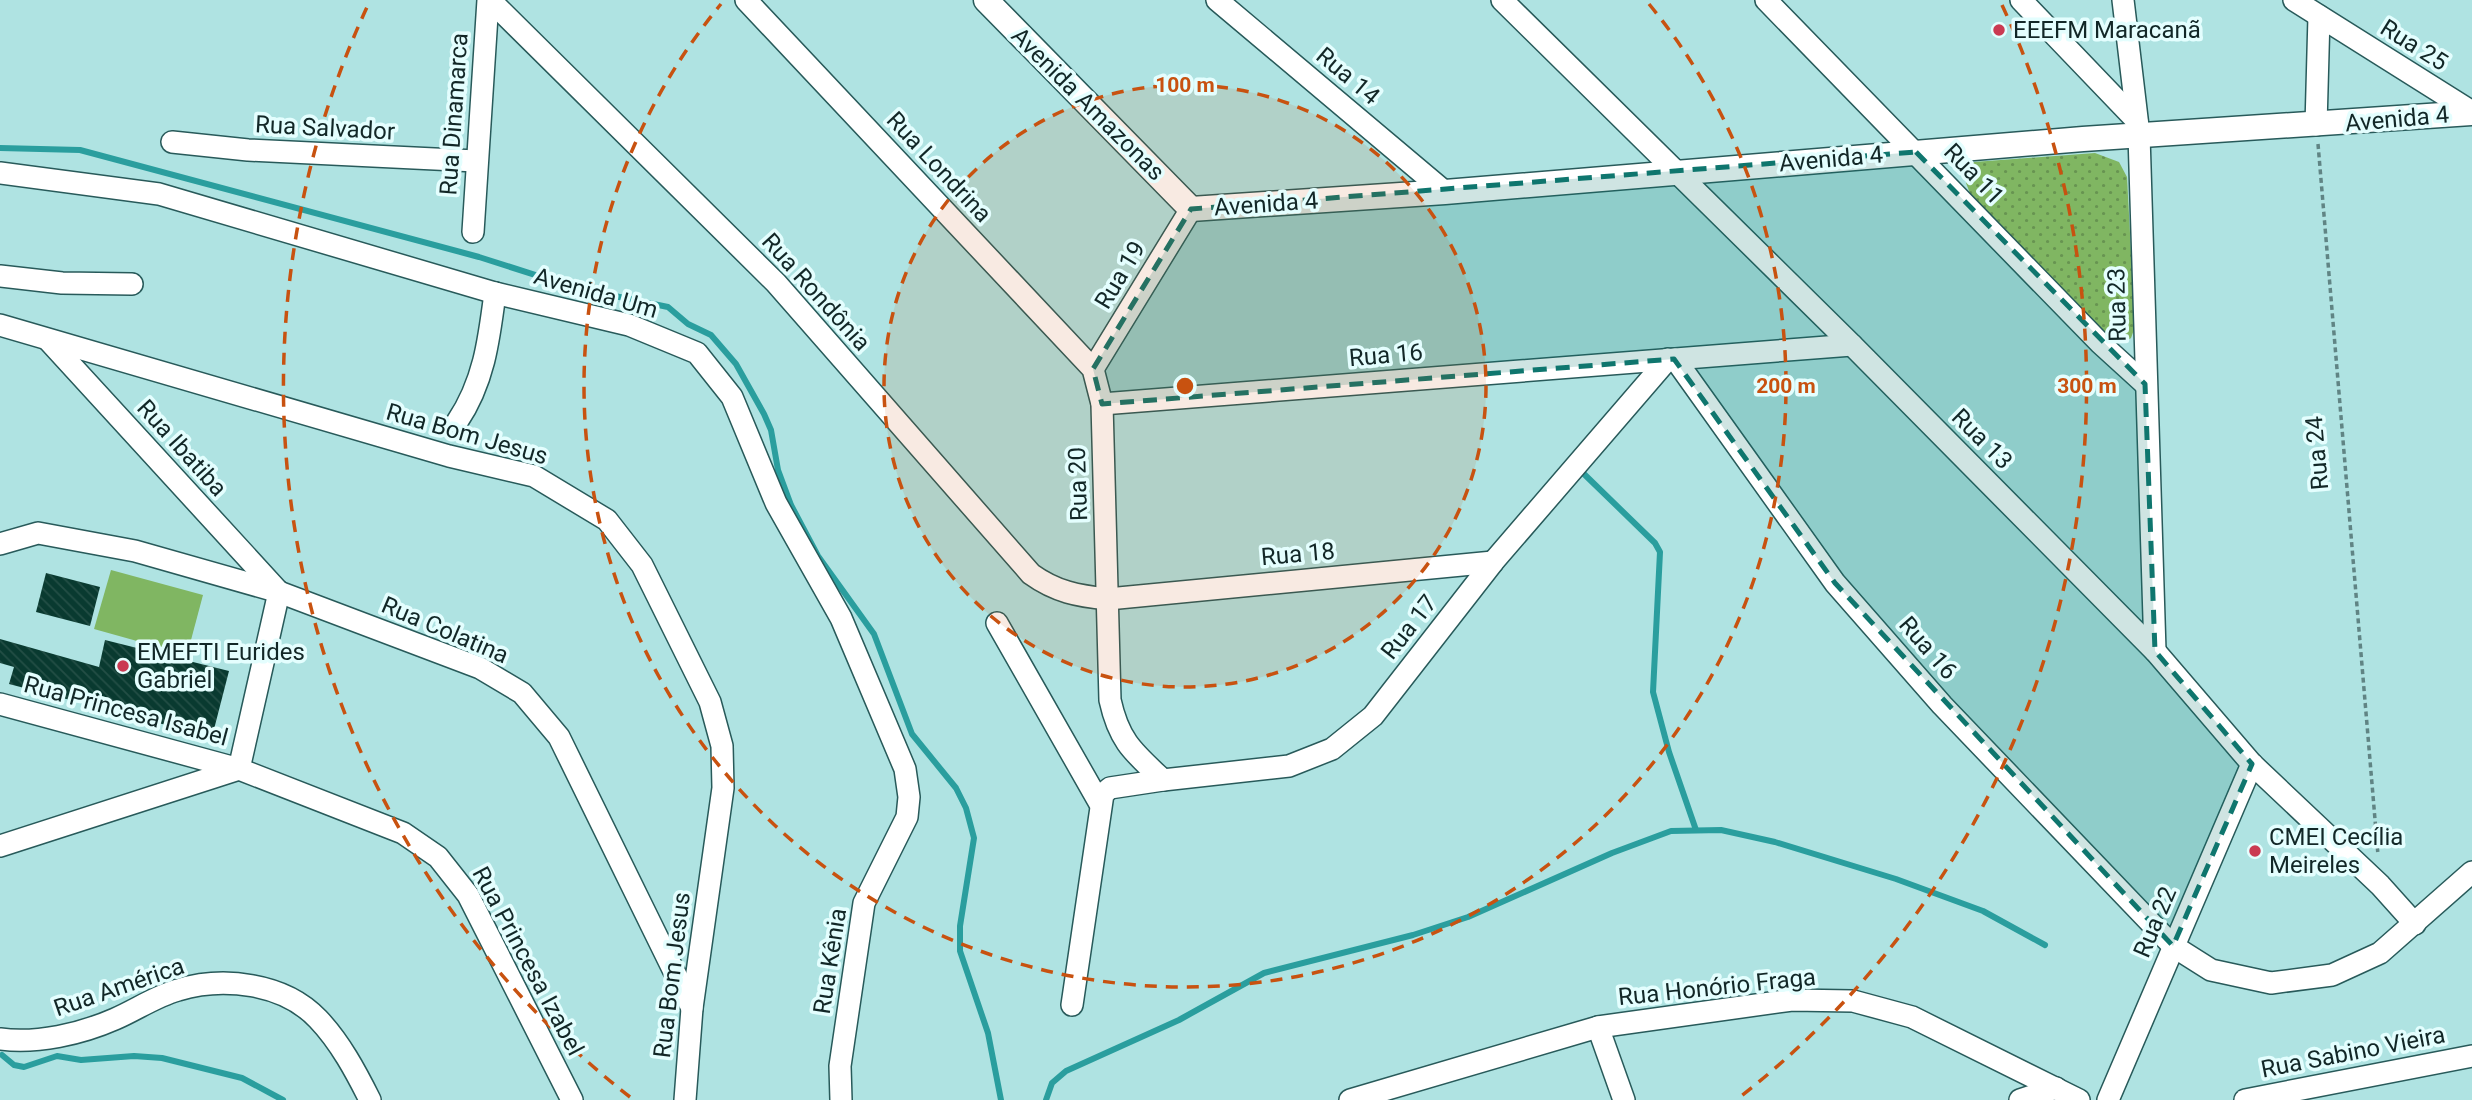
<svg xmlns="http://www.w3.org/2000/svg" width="2472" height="1100" viewBox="0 0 2472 1100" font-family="Roboto,sans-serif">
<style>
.grass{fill:url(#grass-dots)}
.garden{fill:#80b662}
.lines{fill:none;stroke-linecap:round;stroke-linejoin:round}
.stream{stroke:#2a9e9e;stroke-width:6}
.building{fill:url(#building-back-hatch)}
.minor-casing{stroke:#285a5a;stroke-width:24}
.tertiary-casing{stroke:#285a5a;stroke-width:27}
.path{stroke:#608484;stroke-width:3.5;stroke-dasharray:5 3.5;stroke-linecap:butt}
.minor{stroke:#fff;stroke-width:21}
.tertiary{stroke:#fff;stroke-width:24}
.marked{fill:#0f766e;fill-opacity:0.2;stroke:#0f766e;stroke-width:5;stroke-dasharray:14 9;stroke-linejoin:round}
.ring{fill:none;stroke:#c85210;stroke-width:3.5;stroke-dasharray:12 9}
.poi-dot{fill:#ca3a52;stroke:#e4fefe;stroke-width:2.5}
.labels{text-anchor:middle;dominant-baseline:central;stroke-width:7;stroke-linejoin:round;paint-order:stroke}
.poi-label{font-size:24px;fill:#122727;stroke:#e4fefe;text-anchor:start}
.street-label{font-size:24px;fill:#122727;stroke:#e4fefe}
.centre{fill:#c85210;stroke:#e4fefe;stroke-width:3.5}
.ring-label{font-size:21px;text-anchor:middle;font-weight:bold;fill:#c85210;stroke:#e4fefe;stroke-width:7;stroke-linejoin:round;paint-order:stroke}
</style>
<defs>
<pattern id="grass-dots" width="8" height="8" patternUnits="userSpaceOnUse" patternTransform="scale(1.75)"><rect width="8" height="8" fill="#80b662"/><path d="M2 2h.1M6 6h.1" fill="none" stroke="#679451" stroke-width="1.8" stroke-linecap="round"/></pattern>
<pattern id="building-back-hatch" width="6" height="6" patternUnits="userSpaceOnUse" patternTransform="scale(1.75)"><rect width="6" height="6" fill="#093a30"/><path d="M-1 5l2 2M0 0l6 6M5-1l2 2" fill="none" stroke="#234e45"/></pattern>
</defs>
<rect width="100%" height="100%" fill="#afe3e2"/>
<polygon class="grass" points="2095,153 2119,162 2127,177 2135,327 2131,338 2123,343 2114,341 1971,196 1966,183 1966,169 1974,162"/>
<polygon class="garden" points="111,570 203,595 187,655 94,629"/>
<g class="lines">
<g class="stream">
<polyline points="0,148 80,150 479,257 576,288 668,307 688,324 711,335 736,364 764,414 771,430 778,470 791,505 818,556 874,634 912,734 956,788 966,808 974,838 960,926 960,951 988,1033 1001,1100"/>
<polyline points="1584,474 1655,543 1660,552 1653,692 1669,752 1696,830"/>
<polyline points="2,1055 14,1065 24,1067 57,1056 81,1060 134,1056 162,1058 242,1078 283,1100"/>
<polyline points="1046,1100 1052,1083 1066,1071 1179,1020 1264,973 1413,935 1468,917 1612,853 1671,831 1721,830 1775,842 1896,879 1983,911 2045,945"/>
</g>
</g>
<g class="building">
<polygon points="46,573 100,587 90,626 36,612"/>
<polygon points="0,639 99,667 105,640 229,671 212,737 9,684 14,667 0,663"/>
</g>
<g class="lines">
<g class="minor-casing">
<g id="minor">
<path d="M490,0L776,283L1031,574C1056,592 1078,596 1108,599L1493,562"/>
<path d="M746,0L1093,369L1102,404L1110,700C1119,741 1133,752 1163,780"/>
<polyline points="1217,0 1445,192"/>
<polyline points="1502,0 1852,345 2155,651 2252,764 2380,885 2415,924"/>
<polyline points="1766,0 2100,343 2145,384"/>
<polyline points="2021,0 2137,121"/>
<polyline points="2123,0 2139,135 2155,651"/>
<polyline points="2294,0 2472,112"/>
<polyline points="2316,125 2319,16"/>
<polyline points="172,142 248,150 476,161"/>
<polyline points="0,173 159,194 495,293 629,325 697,353 732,397 776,503 841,618 905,769 909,797 907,817 864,903 840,1066 841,1100"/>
<polyline points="473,232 488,0"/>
<polyline points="0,276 62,283 132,284"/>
<polyline points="0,325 449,456 534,476 607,520 642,565 710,702 722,746 723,788 692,1008 685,1100"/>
<polyline points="49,341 279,592"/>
<polyline points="1675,359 1835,583 1942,705 2173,946 2211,970 2271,983 2332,975 2380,953 2472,872"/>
<polyline points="1093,369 1191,209"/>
<polyline points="1102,404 1852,345"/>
<path d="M457,422C484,382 489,340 495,293"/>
<polyline points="0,544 38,533 135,551 279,592 480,668 522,693 559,737 692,1008"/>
<polyline points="997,623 1099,802"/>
<polyline points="0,704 239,769 403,833 438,857 468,895 572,1100"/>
<polyline points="239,769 279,592"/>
<polyline points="0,846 239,769"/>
<polyline points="1072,1005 1103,794 1110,788 1163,780 1289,766 1332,749 1373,716 1493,562 1668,359"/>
<polyline points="1598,1027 1624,1100"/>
<path d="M0,1039C37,1044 81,1034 115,1019C136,1010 156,996 178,990C223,976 284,983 318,1019C340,1042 356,1072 370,1100"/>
<polyline points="1350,1100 1598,1027 1792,1000 1853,1001 1912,1017 2079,1100"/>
<polyline points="2020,1100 2056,1088"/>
<polyline points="2108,1100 2252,764"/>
<polyline points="2245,1100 2472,1056"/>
</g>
</g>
<g class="tertiary-casing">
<polyline id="tertiary" points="986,0 1191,209 1445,192 2083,139 2472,113"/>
</g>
<polyline class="path" points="2318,144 2378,855"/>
<use href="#minor" class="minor"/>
<use href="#tertiary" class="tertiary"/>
</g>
<path class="marked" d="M1916,152L2145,384L2155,651L2252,764L2173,946L1835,583L1674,359L1102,404L1093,369L1191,209Z"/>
<circle cx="1185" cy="386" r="301" fill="#c85210" fill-opacity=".12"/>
<g class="ring">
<circle cx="1185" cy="386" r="301"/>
<path d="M1649 4A601 601 0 1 1 721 4"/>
<path d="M630 1097A902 902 0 0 1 368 5M2002 5A902 902 0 0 1 1740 1097"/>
</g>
<g class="poi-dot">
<circle cx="1999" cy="30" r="7"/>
<circle cx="123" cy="666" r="7"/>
<circle cx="2255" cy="851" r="7"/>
</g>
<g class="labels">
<g class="poi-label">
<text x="2013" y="30">EEEFM Maracanã</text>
<text x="137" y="652">EMEFTI Eurides<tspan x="137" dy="28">Gabriel</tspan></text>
<text x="2269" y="837">CMEI Cecília<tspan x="2269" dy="28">Meireles</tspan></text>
</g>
<g class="street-label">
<text transform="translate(2414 45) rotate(32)">Rua 25</text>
<text transform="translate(1348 76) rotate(40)">Rua 14</text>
<text transform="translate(1088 104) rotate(45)">Avenida Amazonas</text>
<text transform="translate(454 114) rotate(-86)">Rua Dinamarca</text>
<text transform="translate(2397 119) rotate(-5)">Avenida 4</text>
<text transform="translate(325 128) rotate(3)">Rua Salvador</text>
<text transform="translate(1831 159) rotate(-5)">Avenida 4</text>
<text transform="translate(939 167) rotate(47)">Rua Londrina</text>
<text transform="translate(1974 174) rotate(46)">Rua 11</text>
<text transform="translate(1266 204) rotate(-4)">Avenida 4</text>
<text transform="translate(1120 275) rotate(-59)">Rua 19</text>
<text transform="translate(816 292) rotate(48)">Rua Rondônia</text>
<text transform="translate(596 293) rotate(16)">Avenida Um</text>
<text transform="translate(2117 305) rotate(-91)">Rua 23</text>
<text transform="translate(1386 355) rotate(-5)">Rua 16</text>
<text transform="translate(467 434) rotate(16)">Rua Bom Jesus</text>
<text transform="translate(1982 439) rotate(45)">Rua 13</text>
<text transform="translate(182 448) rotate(48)">Rua Ibatiba</text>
<text transform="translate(2317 453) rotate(-95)">Rua 24</text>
<text transform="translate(1078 484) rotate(-92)">Rua 20</text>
<text transform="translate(1298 554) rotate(-5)">Rua 18</text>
<text transform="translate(1409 627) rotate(-52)">Rua 17</text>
<text transform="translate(445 630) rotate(23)">Rua Colatina</text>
<text transform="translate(1928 648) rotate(49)">Rua 16</text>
<text transform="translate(126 711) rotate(15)">Rua Princesa Isabel</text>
<text transform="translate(2155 922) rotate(-67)">Rua 22</text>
<text transform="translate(528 961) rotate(62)">Rua Princesa Izabel</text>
<text transform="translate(830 961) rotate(-81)">Rua Kênia</text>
<text transform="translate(672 975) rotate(-83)">Rua Bom Jesus</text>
<text transform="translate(119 987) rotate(-19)">Rua América</text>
<text transform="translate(1717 987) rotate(-6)">Rua Honório Fraga</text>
<text transform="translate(2353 1052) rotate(-11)">Rua Sabino Vieira</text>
</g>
</g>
<circle cx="1185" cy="386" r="10" class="centre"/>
<g class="ring-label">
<text x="1185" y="92">100 m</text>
<text x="1786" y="393">200 m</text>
<text x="2087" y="393">300 m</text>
</g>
</svg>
